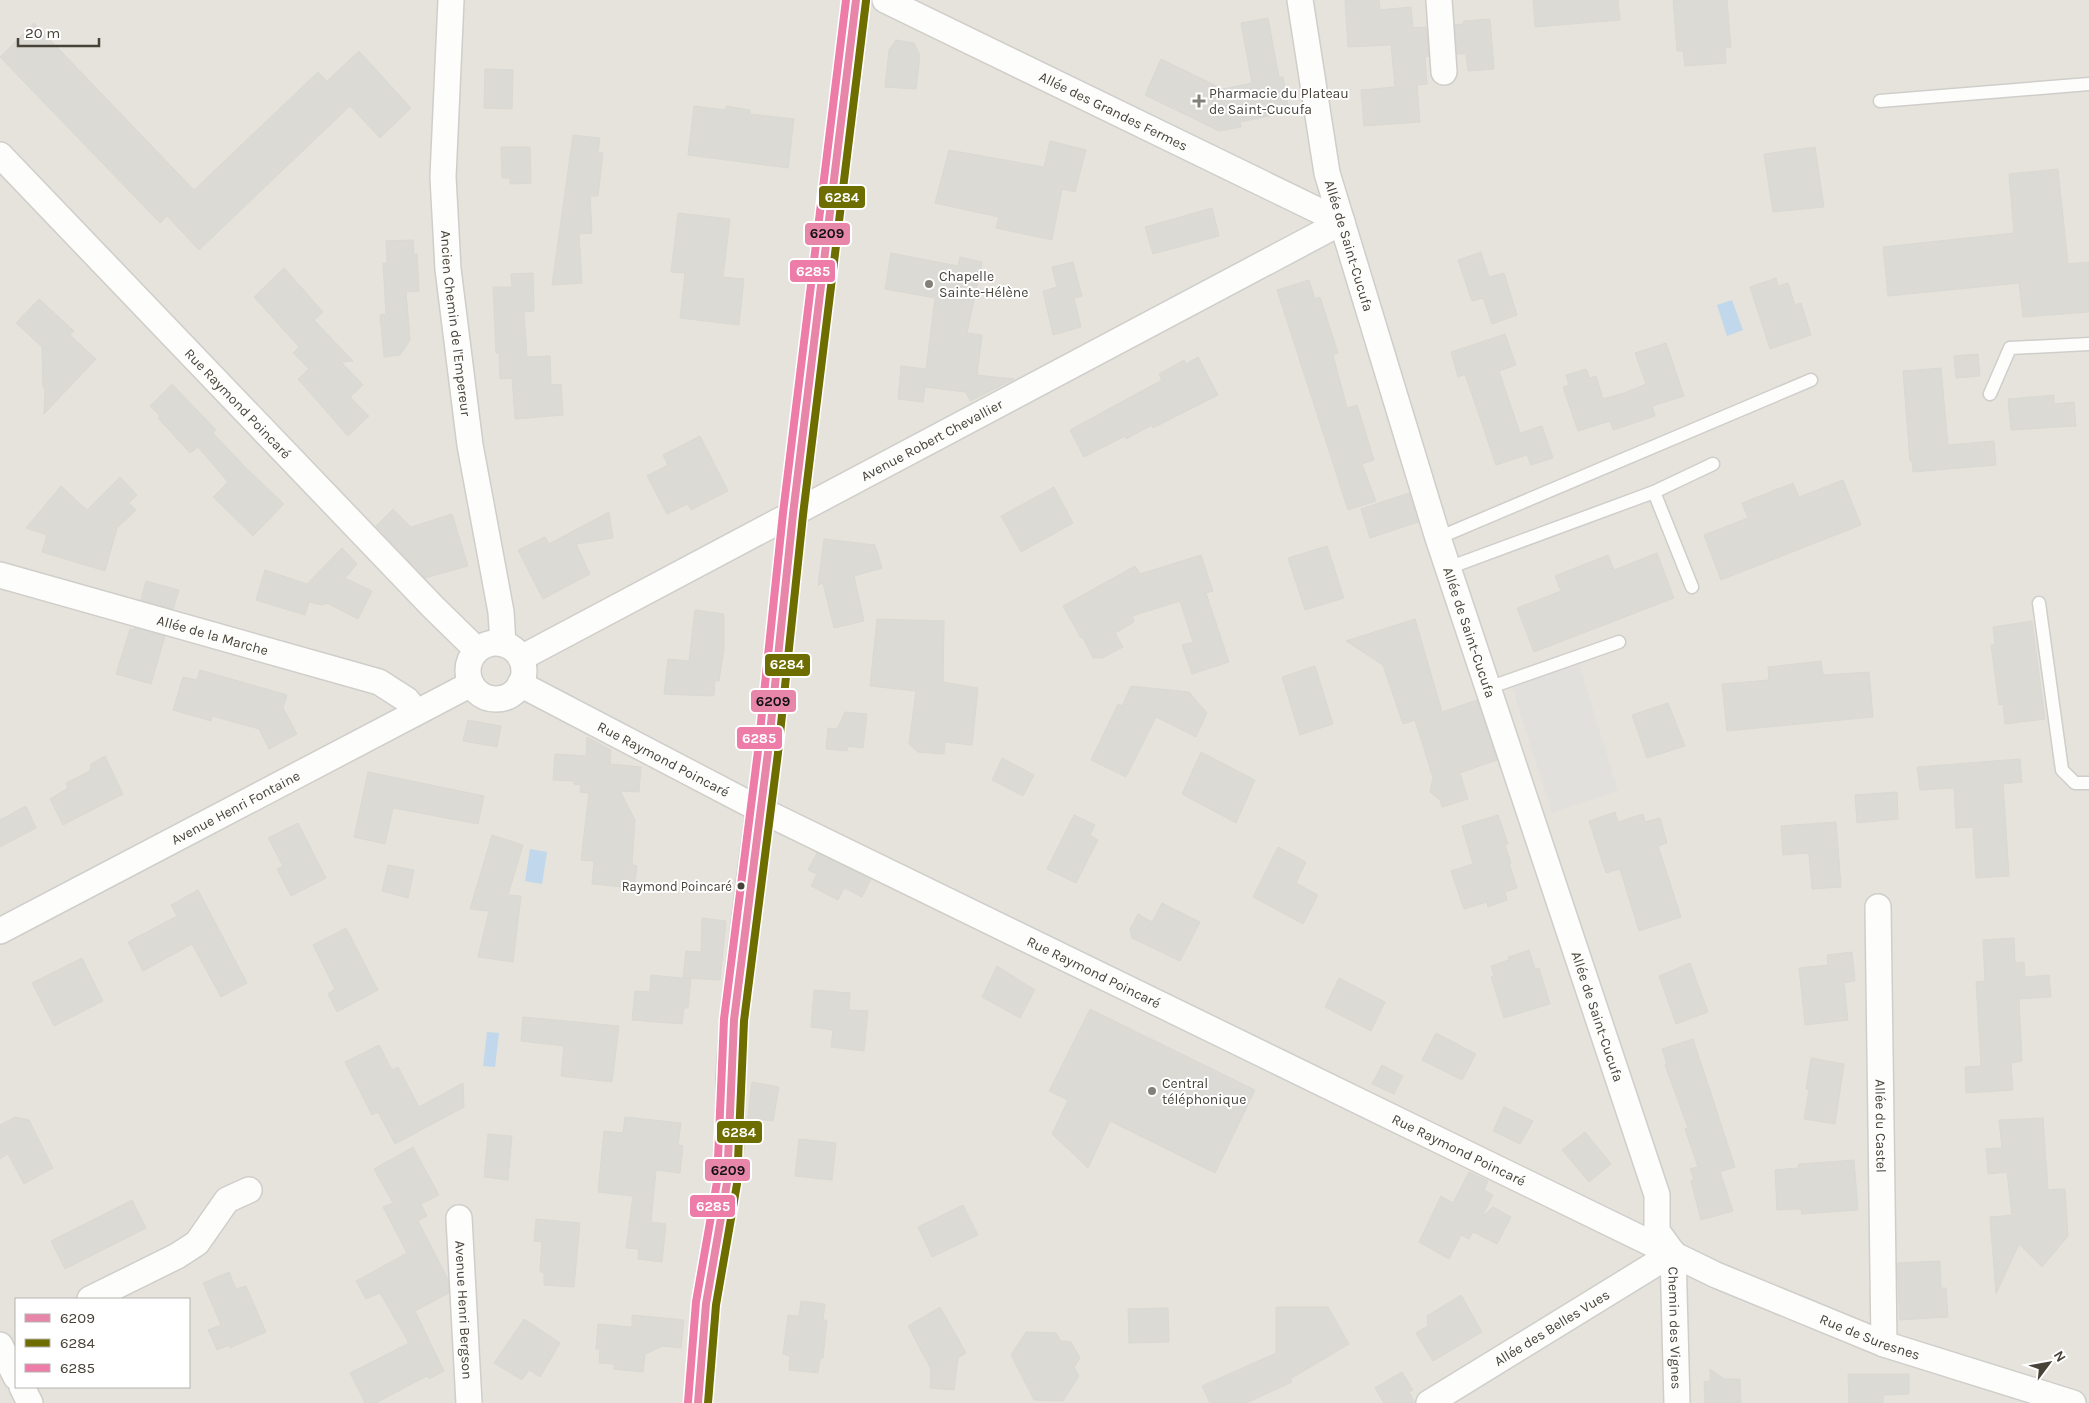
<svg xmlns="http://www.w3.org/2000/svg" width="2089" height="1403" viewBox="0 0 2089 1403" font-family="Karla,sans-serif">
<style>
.residential{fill:#e5e3db;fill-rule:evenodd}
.parking{fill:#e1e0dc}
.water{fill:#c1d7eb}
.building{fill:#dbdad5;stroke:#dad8d2}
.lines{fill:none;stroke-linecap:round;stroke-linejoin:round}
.lane-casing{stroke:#d0ceca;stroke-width:15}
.street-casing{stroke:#d0ceca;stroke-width:28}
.secondary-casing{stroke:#d0cec4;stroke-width:30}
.lane{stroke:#fdfdfc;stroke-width:12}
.street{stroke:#fdfdfc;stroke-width:25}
.secondary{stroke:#f6f5f0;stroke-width:28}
.bus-1-casing{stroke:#fff;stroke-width:11}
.bus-2-casing{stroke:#fff;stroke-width:11}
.bus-3-casing{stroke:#fff;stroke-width:11}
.bus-1{stroke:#e886a9;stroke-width:8}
.bus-2{stroke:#6e6e00;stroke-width:8}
.bus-3{stroke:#ed7ca8;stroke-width:8}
.poi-dot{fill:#838078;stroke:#fff;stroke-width:2}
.bus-dot{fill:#474339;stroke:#fff;stroke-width:2}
.labels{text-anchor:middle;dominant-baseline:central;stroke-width:4;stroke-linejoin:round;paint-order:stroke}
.bus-label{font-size:13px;fill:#474339;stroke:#fff;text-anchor:end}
.poi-label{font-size:14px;fill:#474339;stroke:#fff;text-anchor:start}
.street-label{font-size:14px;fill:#474339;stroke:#fff}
.line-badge{stroke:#fff;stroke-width:2}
.badge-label{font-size:14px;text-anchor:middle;font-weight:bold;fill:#fff}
.pale-badge-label{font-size:14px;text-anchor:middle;font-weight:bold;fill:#111}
</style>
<rect width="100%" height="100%" fill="#f2f1ec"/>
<path class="residential" d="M0,0H2089V1403H0ZM16,1299H189V1387H16Z"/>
<polygon class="parking" points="1579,664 1618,791 1552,813 1512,687"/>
<g class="water">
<polygon points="1732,300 1743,330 1727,336 1717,305"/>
<polygon points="530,849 547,852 542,884 525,881"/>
<polygon points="487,1032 499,1033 495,1067 483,1066"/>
</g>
<g class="building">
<polygon points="1345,0 1379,0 1380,10 1411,7 1413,28 1426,27 1429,56 1425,57 1427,84 1417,85 1420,122 1364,126 1361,90 1395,87 1391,45 1348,47"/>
<polygon points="1533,0 1618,0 1620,20 1535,27"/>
<polygon points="1673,0 1727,0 1731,47 1725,47 1726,63 1685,66 1683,51 1677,51"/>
<polygon points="1268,18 1279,77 1283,77 1289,112 1240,122 1241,127 1219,131 1145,95 1161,59 1223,89 1252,83 1241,23"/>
<polygon points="1490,19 1494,69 1468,71 1466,54 1457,54 1455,25 1463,24 1464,21"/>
<polygon points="34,23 194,190 318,72 327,81 359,51 411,108 380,138 350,106 199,250 167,216 160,223 0,57"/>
<polygon points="896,40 914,43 920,55 916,89 885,87 889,50"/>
<polygon points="485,69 513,70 512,109 484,108"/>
<polygon points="694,106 726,110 726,106 750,110 750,114 794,119 788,168 688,155"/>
<polygon points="573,135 600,138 598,152 603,153 598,196 590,196 592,233 579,234 582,283 552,285"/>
<polygon points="1050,141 1086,150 1075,192 1062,189 1052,240 996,228 999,217 935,203 949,150 1044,167"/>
<polygon points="501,147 530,147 531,183 510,184 510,178 502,178"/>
<polygon points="1815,147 1824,207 1773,212 1764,154"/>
<polygon points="2058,169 2068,264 2089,262 2089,312 2023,317 2019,283 1888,296 1883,247 2014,233 2009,174"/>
<polygon points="1212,208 1219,236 1153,254 1145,227"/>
<polygon points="678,213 730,219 723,277 744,279 739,325 680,318 685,273 671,272"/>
<polygon points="413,240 414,255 417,254 419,291 406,292 410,340 400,355 384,357 380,315 386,314 383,263 387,263 386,241"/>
<polygon points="1481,252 1489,277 1504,273 1517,315 1492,324 1483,298 1472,301 1458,260"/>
<polygon points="891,253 958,266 960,257 982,262 967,333 982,335 977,375 1014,379 970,401 966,392 925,387 923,402 898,399 901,366 926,369 935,298 885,289"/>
<polygon points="1073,262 1082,296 1074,298 1081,327 1053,335 1043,291 1057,287 1052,267"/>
<polygon points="284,268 323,312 314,320 353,361 341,362 363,385 350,397 369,416 348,436 298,379 309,369 293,353 299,347 254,297"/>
<polygon points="533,273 534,311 524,312 527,357 550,356 551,385 561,384 563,415 515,419 512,378 500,379 499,353 496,353 493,287 512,287 511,274"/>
<polygon points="1776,278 1778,286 1788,283 1795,305 1801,303 1811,335 1770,349 1750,287"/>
<polygon points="1309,280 1315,299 1320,297 1338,353 1333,355 1347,408 1357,405 1374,460 1362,464 1376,501 1348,510 1277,290"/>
<polygon points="39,299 74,331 70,335 96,359 44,414 45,389 43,387 42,347 16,323"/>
<polygon points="1505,334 1516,365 1499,371 1520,433 1542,426 1553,458 1531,465 1527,455 1496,465 1465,374 1458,377 1451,352"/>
<polygon points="1666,343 1684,396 1652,406 1655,416 1613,430 1610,421 1578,431 1563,387 1569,385 1566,375 1586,369 1590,378 1596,376 1603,399 1624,393 1646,384 1635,353"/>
<polygon points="1978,354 1980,376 1956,378 1954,356"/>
<polygon points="1198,357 1218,395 1153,428 1152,425 1126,439 1125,436 1084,457 1070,430 1162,380 1159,374 1184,360 1186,364"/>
<polygon points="1941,368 1948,445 1994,441 1996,465 1913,472 1912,461 1910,461 1903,371"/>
<polygon points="172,384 216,430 213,433 244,466 284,504 253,536 213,497 228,482 198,447 190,453 158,418 160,416 150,406"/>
<polygon points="2054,395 2054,404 2074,402 2076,426 2011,430 2008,399"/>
<polygon points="700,436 728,491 691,510 688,504 667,514 647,476 668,465 663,455"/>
<polygon points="120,477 137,495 129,503 136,510 117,528 105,571 42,552 47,535 26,528 61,486 87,510"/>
<polygon points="1843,480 1861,525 1721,580 1704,535 1748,518 1742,503 1793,483 1799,497"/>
<polygon points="1054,487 1073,523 1021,552 1001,516"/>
<polygon points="1409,493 1418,522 1370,538 1361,509"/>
<polygon points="393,509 411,527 452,514 468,566 425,578 376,526"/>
<polygon points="609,512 613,538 576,544 590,574 543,599 518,550 545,537 549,544"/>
<polygon points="824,539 875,545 882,568 854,576 864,621 834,628 823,583 818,585"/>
<polygon points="1327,546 1344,598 1305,610 1288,558"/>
<polygon points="342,548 357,564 345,578 372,591 358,619 327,603 322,605 309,602 305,615 256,600 265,570 307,584"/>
<polygon points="1657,553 1674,598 1534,652 1517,608 1561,591 1555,576 1608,555 1614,570"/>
<polygon points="1201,555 1213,591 1206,593 1229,662 1192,674 1182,645 1193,642 1180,601 1132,616 1134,622 1115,633 1123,647 1102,658 1093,658 1082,636 1081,638 1063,606 1135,566 1140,574"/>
<polygon points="146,581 179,590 173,609 141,600"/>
<polygon points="695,610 724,614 724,648 719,681 715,680 714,695 712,696 664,694 668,659 689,661"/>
<polygon points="877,619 944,621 943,682 978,688 972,745 945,742 944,754 918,752 909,744 916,691 870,686"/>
<polygon points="1415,619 1442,712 1477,700 1497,760 1460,773 1468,799 1442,807 1440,800 1430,792 1433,778 1415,720 1403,724 1383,665 1346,641"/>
<polygon points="2032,621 2045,719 2005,724 2003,704 1999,705 1991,645 1995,645 1993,627"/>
<polygon points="134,628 165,636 151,684 116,674 130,629 134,630"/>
<polygon points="1821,661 1823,675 1869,672 1873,717 1727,731 1722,684 1769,680 1768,667"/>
<polygon points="1315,666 1333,724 1300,735 1282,677"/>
<polygon points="200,670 287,695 283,708 297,734 269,749 259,729 212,716 211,721 173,710 183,677 197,680"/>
<polygon points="1131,686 1189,692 1207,713 1196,737 1156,717 1126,777 1091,760 1118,704 1122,706"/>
<polygon points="1668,703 1685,746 1647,758 1632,715"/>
<polygon points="845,712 867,714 863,748 848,746 847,751 826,749 828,728 837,729"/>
<polygon points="468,720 501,726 497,747 463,741"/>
<polygon points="587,737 611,750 610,764 641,767 639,792 620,791 635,820 632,865 637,866 634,888 592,884 594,861 581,860 589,793 580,792 581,785 574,784 574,781 553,780 555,754 586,756"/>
<polygon points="1201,752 1255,780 1236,823 1182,794"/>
<polygon points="105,756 123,794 63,825 50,799 68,788 66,783 90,771 91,764"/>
<polygon points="1002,758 1034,775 1023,796 992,780"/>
<polygon points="2020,759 2022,782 2003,784 2009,876 1976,878 1973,827 1956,828 1954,788 1920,790 1917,767"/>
<polygon points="368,772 484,796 478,824 393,808 385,844 354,837"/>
<polygon points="1897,792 1898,819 1857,823 1855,795"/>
<polygon points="26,806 36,828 0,847 0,820"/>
<polygon points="1615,812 1618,822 1643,814 1645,822 1660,818 1667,843 1658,846 1681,917 1639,931 1620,869 1606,873 1589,821"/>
<polygon points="1074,815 1095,825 1090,835 1098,840 1076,883 1047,869"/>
<polygon points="1498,815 1508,844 1505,845 1511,863 1509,863 1517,888 1505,892 1507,900 1488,907 1487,902 1464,909 1451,871 1473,864 1462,826"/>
<polygon points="1836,822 1841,887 1812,889 1809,853 1783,855 1781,826"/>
<polygon points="298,823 326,878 291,896 277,869 283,866 268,838"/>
<polygon points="492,835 523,845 508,895 521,896 513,962 478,957 489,911 470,909"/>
<polygon points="1278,847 1306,862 1296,883 1318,895 1303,924 1253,897"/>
<polygon points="817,853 871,879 862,897 844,888 838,900 811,886 817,874 808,870"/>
<polygon points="388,865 414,870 408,898 382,891"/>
<polygon points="198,890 247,983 221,997 192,944 143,971 128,942 177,916 171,905"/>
<polygon points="1162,903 1200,922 1180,961 1132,938 1130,929 1138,914 1152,922"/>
<polygon points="702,918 726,921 720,980 683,978 686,951 701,952"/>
<polygon points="346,928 378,990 337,1012 328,994 335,989 313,945"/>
<polygon points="2014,938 2015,963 2024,962 2025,977 2049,975 2051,997 2019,999 2022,1061 2011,1063 2013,1090 1966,1093 1965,1067 1981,1066 1976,982 1985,981 1983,940"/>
<polygon points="1529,950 1535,969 1539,968 1550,1004 1504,1018 1491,977 1494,976 1491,966 1509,960 1508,957"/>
<polygon points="1852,952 1855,981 1844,983 1848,1020 1805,1025 1799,968 1828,965 1827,955"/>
<polygon points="82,958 103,1001 54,1026 32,983"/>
<polygon points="1690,963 1708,1012 1676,1024 1659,976"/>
<polygon points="997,966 1035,990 1020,1018 982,997"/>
<polygon points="651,975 691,979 688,1008 684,1008 682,1024 632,1020 635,991 650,992"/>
<polygon points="1339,978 1385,1002 1371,1031 1325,1007"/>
<polygon points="814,990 850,993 849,1010 868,1011 864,1051 831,1047 833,1030 811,1027"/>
<polygon points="1090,1009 1255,1090 1215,1173 1110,1121 1088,1168 1052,1134 1068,1100 1049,1091"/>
<polygon points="523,1017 619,1026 612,1082 561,1076 564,1046 521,1041"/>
<polygon points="1436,1033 1476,1054 1462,1080 1422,1060"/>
<polygon points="1693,1039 1735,1167 1720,1172 1733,1211 1701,1220 1691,1181 1694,1180 1690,1169 1698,1167 1685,1129 1688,1128 1665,1065 1667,1064 1662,1049"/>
<polygon points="379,1045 392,1070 398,1067 419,1107 463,1083 464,1107 395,1144 378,1112 372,1115 345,1062"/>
<polygon points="1811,1058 1844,1064 1835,1124 1804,1119 1809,1090 1806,1089"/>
<polygon points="1382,1065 1403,1076 1394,1094 1372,1084"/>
<polygon points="752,1082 779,1087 773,1121 748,1118"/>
<polygon points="1504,1107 1533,1121 1520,1144 1493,1131"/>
<polygon points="15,1117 29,1120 53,1168 24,1184 8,1154 0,1159 0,1125"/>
<polygon points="625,1117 681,1123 678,1145 683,1146 680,1173 656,1170 651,1222 666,1224 662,1262 638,1259 639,1249 626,1248 633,1196 598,1192 604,1131 623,1133"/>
<polygon points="2043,1118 2048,1190 2065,1189 2068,1236 2042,1267 2019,1244 1996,1294 1990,1217 2012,1215 2007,1172 1988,1174 1986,1149 2002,1148 1999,1120"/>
<polygon points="1585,1132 1611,1164 1589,1182 1562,1150"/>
<polygon points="488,1134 512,1136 508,1180 484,1177"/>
<polygon points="799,1139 836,1143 832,1180 795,1176"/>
<polygon points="413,1147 439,1195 421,1204 427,1216 418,1221 448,1279 449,1293 415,1311 444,1371 429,1379 427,1376 376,1403 365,1403 350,1373 409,1343 380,1293 366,1299 356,1281 407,1253 383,1207 393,1203 374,1169"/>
<polygon points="1854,1160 1858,1210 1802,1214 1801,1209 1777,1210 1775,1170 1798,1168 1799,1164"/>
<polygon points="1469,1172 1488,1181 1484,1190 1493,1195 1482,1217 1493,1207 1511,1217 1497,1244 1473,1232 1469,1239 1461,1235 1449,1259 1419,1242 1441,1196 1453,1203"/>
<polygon points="132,1200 146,1228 65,1269 51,1241"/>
<polygon points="963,1205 978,1235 932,1257 918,1227"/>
<polygon points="536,1219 580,1223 574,1287 544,1285 544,1273 540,1271 542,1242 534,1241"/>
<polygon points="1940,1261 1941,1288 1946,1288 1948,1317 1900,1320 1897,1263"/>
<polygon points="229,1272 236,1289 246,1286 266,1332 230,1348 229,1345 217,1350 208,1330 221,1325 203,1283"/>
<polygon points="1461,1295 1482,1332 1433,1361 1416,1333 1428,1326 1427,1316"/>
<polygon points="801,1301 825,1304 823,1320 827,1320 823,1358 820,1359 818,1373 789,1370 790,1356 783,1354 788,1315 799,1316"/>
<polygon points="940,1307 966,1353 958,1358 954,1390 930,1388 931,1369 908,1326"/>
<polygon points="1276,1307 1328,1307 1349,1344 1290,1379 1292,1382 1246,1403 1210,1403 1202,1386 1276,1353"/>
<polygon points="1168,1308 1169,1342 1129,1343 1128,1309"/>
<polygon points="632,1315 684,1320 681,1348 663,1346 645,1354 643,1372 614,1369 614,1364 599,1363 600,1349 596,1349 598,1324 632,1327"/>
<polygon points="524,1319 560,1343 540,1377 529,1370 522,1380 494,1363"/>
<polygon points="1026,1332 1056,1333 1061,1341 1071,1342 1080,1358 1074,1367 1079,1376 1063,1401 1034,1400 1011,1355"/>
<polygon points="1710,1369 1724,1379 1740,1379 1741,1403 1705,1403 1704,1382 1710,1381"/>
<polygon points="1402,1372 1413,1390 1409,1392 1415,1403 1384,1403 1375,1388"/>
<polygon points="1848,1374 1909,1374 1909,1394 1883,1395 1883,1403 1849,1403"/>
</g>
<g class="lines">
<g class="lane-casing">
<g id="lane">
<polyline points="1880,101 2089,84"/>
<polyline points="1990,394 2010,348 2089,344"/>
<polyline points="1654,492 1692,587"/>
<polyline points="1438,538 1811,380"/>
<polyline points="1448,568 1654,492 1713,464"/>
<polyline points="2039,603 2062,770 2075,783 2089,783"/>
<polyline points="1488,688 1619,642"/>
</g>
</g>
<g class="street-casing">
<g id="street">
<path id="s1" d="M451,0L443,177L448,269L470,445L501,612L503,644"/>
<path id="s2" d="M885,0L1342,222"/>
<path id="s3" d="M1300,0L1327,173L1438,538L1657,1195V1231L1673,1253"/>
<polyline points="1439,0 1444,72"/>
<path id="s4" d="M0,155L433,607L477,650"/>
<path id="s5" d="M0,575L379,682L407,700L416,712"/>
<circle cx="496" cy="671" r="28"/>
<path id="s6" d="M521,658L1342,222"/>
<path id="s7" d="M520,684L759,809L1716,1275L1884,1344L2073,1403"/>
<path id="s8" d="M1878,907L1884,1344"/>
<path id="s9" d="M0,931L471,684"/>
<path id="s10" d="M459,1218L469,1403"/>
<path id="s11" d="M1673,1253L1677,1403"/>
<polyline points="90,1299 177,1256 197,1243 227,1200 249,1190"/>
<polyline points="0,1345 16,1377"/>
<polyline points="22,1387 30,1403"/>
<path id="s12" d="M1429,1403L1673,1253"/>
</g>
</g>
<g class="secondary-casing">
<polyline id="secondary" points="698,1403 706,1304 727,1183 731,1126 730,1077 734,1020 749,891 768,752 793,514 856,0"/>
</g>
<use href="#lane" class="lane"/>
<use href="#street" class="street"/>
<use href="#secondary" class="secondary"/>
<g class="bus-1-casing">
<polyline id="bus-1" points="698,1403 706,1304 727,1183 734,1020 768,752 793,514 856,0"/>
</g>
<g class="bus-2-casing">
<polyline id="bus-2" points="708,1403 716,1305 737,1184 744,1021 778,753 803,515 866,1"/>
</g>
<g class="bus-3-casing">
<polyline id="bus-3" points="688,1402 696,1302 717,1182 724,1019 758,751 783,513 846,0"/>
</g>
<use href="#bus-1" class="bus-1"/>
<use href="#bus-2" class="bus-2"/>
<use href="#bus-3" class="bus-3"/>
</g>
<g class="poi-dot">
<path d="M1196.5 93.5h5v5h5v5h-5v5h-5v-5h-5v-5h5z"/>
<circle cx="929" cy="284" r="5"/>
<circle cx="1152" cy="1091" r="5"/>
</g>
<circle class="bus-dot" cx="741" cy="886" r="4.5"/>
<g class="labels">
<g class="bus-label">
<text x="732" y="886">Raymond Poincaré</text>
</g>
<g class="poi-label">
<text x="1209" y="93">Pharmacie du Plateau<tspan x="1209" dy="16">de Saint-Cucufa</tspan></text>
<text x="939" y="276">Chapelle<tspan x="939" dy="16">Sainte-Hélène</tspan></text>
<text x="1162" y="1083">Central<tspan x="1162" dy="16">téléphonique</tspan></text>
</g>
<g class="street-label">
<text stroke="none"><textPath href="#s2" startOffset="254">Allée des Grandes Fermes</textPath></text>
<text stroke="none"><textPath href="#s3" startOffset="251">Allée de Saint-Cucufa</textPath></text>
<text stroke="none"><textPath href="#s1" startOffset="324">Ancien Chemin de l'Empereur</textPath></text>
<text stroke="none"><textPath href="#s4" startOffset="344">Rue Raymond Poincaré</textPath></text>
<text stroke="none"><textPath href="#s6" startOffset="465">Avenue Robert Chevallier</textPath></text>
<text stroke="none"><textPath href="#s3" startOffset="656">Allée de Saint-Cucufa</textPath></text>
<text stroke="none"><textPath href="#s5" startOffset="221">Allée de la Marche</textPath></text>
<text stroke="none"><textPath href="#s7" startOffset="162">Rue Raymond Poincaré</textPath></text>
<text stroke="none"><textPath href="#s9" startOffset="266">Avenue Henri Fontaine</textPath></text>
<text stroke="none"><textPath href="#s7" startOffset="642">Rue Raymond Poincaré</textPath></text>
<text stroke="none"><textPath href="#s3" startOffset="1061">Allée de Saint-Cucufa</textPath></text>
<text stroke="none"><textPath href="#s8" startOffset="219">Allée du Castel</textPath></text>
<text stroke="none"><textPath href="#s7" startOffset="1048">Rue Raymond Poincaré</textPath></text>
<text stroke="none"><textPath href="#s10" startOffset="92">Avenue Henri Bergson</textPath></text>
<text stroke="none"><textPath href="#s12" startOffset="144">Allée des Belles Vues</textPath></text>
<text stroke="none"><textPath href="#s11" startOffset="75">Chemin des Vignes</textPath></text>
<text stroke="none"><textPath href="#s7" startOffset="1500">Rue de Suresnes</textPath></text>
</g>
</g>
<g class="line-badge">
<rect x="818" y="185" width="48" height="24" rx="5" fill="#6e6e00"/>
<rect x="804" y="222" width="47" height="24" rx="5" fill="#e886a9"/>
<rect x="789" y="259" width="47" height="24" rx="5" fill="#ed7ca8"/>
<rect x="764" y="653" width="47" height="24" rx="5" fill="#6e6e00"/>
<rect x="750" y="689" width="47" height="24" rx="5" fill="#e886a9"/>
<rect x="736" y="726" width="47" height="24" rx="5" fill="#ed7ca8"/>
<rect x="716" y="1120" width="47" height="24" rx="5" fill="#6e6e00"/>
<rect x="704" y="1158" width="47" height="24" rx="5" fill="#e886a9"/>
<rect x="689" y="1194" width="47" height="24" rx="5" fill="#ed7ca8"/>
</g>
<g class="badge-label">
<text x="842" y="202">6284</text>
<text x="813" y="276">6285</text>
<text x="787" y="669">6284</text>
<text x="759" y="743">6285</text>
<text x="739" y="1137">6284</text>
<text x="713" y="1211">6285</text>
</g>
<g class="pale-badge-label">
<text x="827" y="238">6209</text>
<text x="773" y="706">6209</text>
<text x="728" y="1175">6209</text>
</g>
<rect x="15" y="1298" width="175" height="90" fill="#ffffff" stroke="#b5b4b0"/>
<rect x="25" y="1314" width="25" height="8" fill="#e886a9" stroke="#b5b4b0"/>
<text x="60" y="1323" font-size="15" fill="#474339">6209</text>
<rect x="25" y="1339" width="25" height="8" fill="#6e6e00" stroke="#b5b4b0"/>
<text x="60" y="1348" font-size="15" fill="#474339">6284</text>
<rect x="25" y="1364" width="25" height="8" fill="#ed7ca8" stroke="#b5b4b0"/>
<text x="60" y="1373" font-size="15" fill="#474339">6285</text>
<g transform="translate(2049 1363) rotate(58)" stroke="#ffffff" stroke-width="4" paint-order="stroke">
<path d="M0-4L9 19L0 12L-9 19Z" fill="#474339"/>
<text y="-8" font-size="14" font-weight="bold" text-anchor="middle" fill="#474339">N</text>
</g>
<path d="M18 38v8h81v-8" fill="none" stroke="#474339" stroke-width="2.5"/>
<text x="25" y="38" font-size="15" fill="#474339" stroke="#ffffff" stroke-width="4" paint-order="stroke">20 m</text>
</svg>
